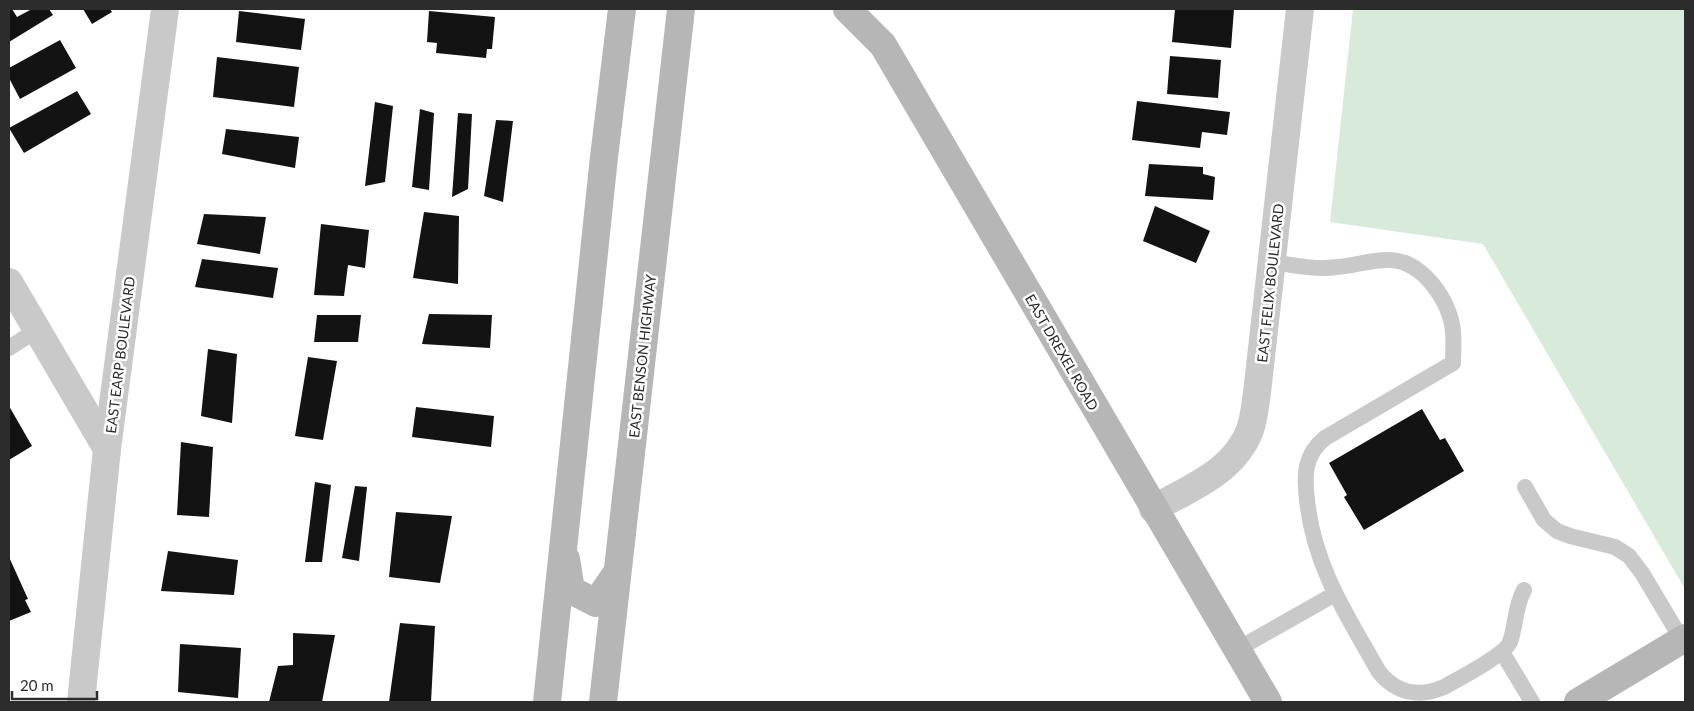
<svg xmlns="http://www.w3.org/2000/svg" width="1694" height="711" viewBox="0 0 1694 711" font-family="Lato,sans-serif">
<style>
.green{fill:#d8ebda}
.building{fill:#131313}
.lines{fill:none;stroke-linecap:round;stroke-linejoin:round}
.lane{stroke:#c9c9c9;stroke-width:16}
.street{stroke:#c9c9c9;stroke-width:28}
.secondary{stroke:#b6b6b6;stroke-width:28}
.labels{text-anchor:middle;dominant-baseline:central;stroke-width:5;stroke-linejoin:round;paint-order:stroke}
.street-label{font-size:14px;fill:#2c2c2c;stroke:#fff}
</style>
<rect width="100%" height="100%" fill="#fff"/>
<polygon class="green" points="1353,9 1685,9 1685,589 1483,244 1330,222"/>
<g class="building">
<polygon points="9,9 12,9 17,17 32,9 49,9 53,15 9,42"/>
<polygon points="83,9 110,9 112,12 92,24"/>
<polygon points="1175,9 1234,9 1231,48 1172,42"/>
<polygon points="239,11 305,19 301,50 236,42"/>
<polygon points="429,11 495,17 492,49 487,49 486,58 436,53 437,43 427,42"/>
<polygon points="60,40 76,68 20,99 9,78 9,68"/>
<polygon points="1170,56 1221,60 1218,98 1167,94"/>
<polygon points="217,57 299,67 294,107 213,97"/>
<polygon points="77,91 91,114 24,153 9,128"/>
<polygon points="1137,101 1230,112 1227,135 1202,132 1200,148 1132,140"/>
<polygon points="375,102 393,106 385,182 365,186"/>
<polygon points="420,109 434,113 429,190 412,187"/>
<polygon points="458,113 472,114 468,189 452,197"/>
<polygon points="496,120 513,121 503,202 484,196"/>
<polygon points="226,129 299,137 295,168 222,154"/>
<polygon points="1149,164 1203,167 1203,174 1215,177 1213,200 1145,196"/>
<polygon points="1155,206 1210,231 1196,263 1143,241"/>
<polygon points="424,212 459,216 458,284 413,278"/>
<polygon points="204,214 266,217 260,254 197,244"/>
<polygon points="321,224 369,230 365,268 348,265 344,296 314,295"/>
<polygon points="202,259 278,268 273,298 195,287"/>
<polygon points="429,314 492,315 490,348 422,344"/>
<polygon points="317,315 361,315 358,342 314,342"/>
<polygon points="208,349 237,354 232,423 201,416"/>
<polygon points="308,357 337,361 323,440 295,436"/>
<polygon points="9,406 32,446 9,460"/>
<polygon points="416,407 494,416 491,447 412,437"/>
<polygon points="1422,409 1440,440 1445,438 1464,471 1364,530 1344,497 1347,495 1329,463"/>
<polygon points="181,442 213,447 209,517 177,515"/>
<polygon points="315,482 331,485 322,562 305,562"/>
<polygon points="355,486 367,487 359,561 342,558"/>
<polygon points="396,512 452,516 440,583 389,577"/>
<polygon points="168,551 238,560 234,595 161,591"/>
<polygon points="9,557 28,599 25,600 31,612 9,621"/>
<polygon points="400,623 435,626 431,702 389,702"/>
<polygon points="293,633 335,635 322,702 269,702 278,666 293,665"/>
<polygon points="180,644 241,648 238,698 178,692"/>
</g>
<g class="lines">
<g class="lane">
<path d="M1272,262C1293,265 1315,270 1337,267C1355,266 1372,259 1390,260C1423,261 1451,302 1453,332C1454,342 1453,353 1453,363L1325,438C1304,455 1304,475 1307,500C1314,567 1347,615 1379,672C1396,693 1419,698 1444,687C1458,679 1505,655 1510,642C1516,625 1515,606 1524,590"/>
<polyline points="9,348 37,330"/>
<polyline points="1525,487 1544,520 1557,531 1570,536 1615,547 1629,556 1642,573 1682,640"/>
<polyline points="1236,650 1335,594"/>
<polyline points="1502,652 1532,702"/>
</g>
<g class="street">
<polyline points="9,282 107,449"/>
<path d="M1153,509C1190,488 1234,472 1250,430C1255,415 1256,399 1258,384L1300,9"/>
<polyline points="81,702 107,449 165,9"/>
</g>
<g class="secondary">
<polyline points="847,9 883,45 1268,702"/>
<polyline points="566,559 571,590 596,603 616,574"/>
<polyline points="547,702 604,157 622,9"/>
<polyline points="603,702 681,9"/>
<polyline points="1578,702 1685,638"/>
</g>
</g>
<g class="labels">
<g class="street-label">
<text transform="translate(1270 283) rotate(-84)">EAST FELIX BOULEVARD</text>
<text transform="translate(1062 352) rotate(60)">EAST DREXEL ROAD</text>
<text transform="translate(120 355) rotate(-83)">EAST EARP BOULEVARD</text>
<text transform="translate(642 356) rotate(-84)">EAST BENSON HIGHWAY</text>
</g>
</g>
<rect width="1694" height="711" fill="none" stroke="#2c2c2c" stroke-width="20"/>
<path d="M12 691v8h85v-8" fill="none" stroke="#2c2c2c" stroke-width="2.5"/>
<text x="20" y="691" font-size="15" fill="#2c2c2c" stroke="#ffffff" stroke-width="4" paint-order="stroke">20 m</text>
</svg>
